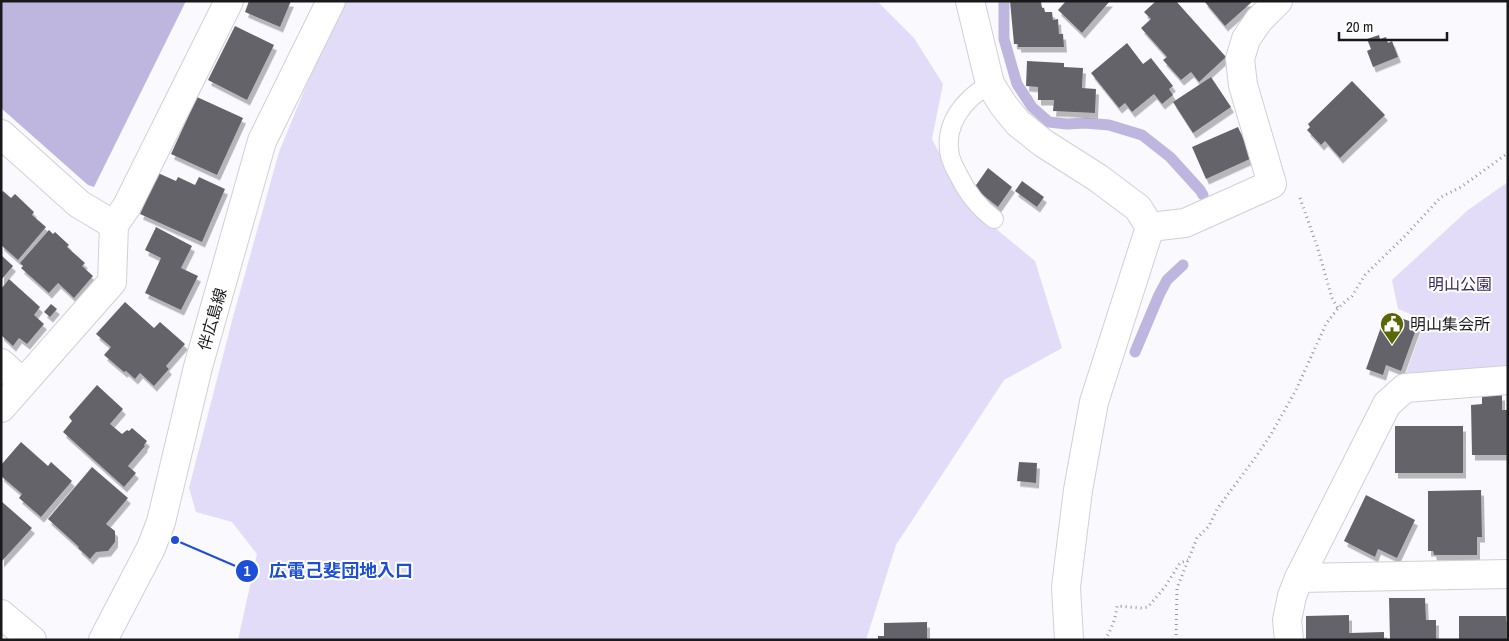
<svg xmlns="http://www.w3.org/2000/svg" width="1509" height="641" viewBox="0 0 1509 641" font-family="'Archivo Narrow','Noto Sans JP',sans-serif">
<style>
.green{fill:#e2dcf8}
.water{fill:#bfb6e0}
.lines{fill:none;stroke-linecap:round;stroke-linejoin:round}
.stream{stroke:#bfb6e0;stroke-width:11}
.building{fill:#65646b;filter:url(#shadow)}
.service-casing{stroke:#d1cfd7;stroke-width:20}
.minor-casing{stroke:#d1cfd7;stroke-width:30}
.tertiary-casing{stroke:#d1cfd7;stroke-width:30}
.secondary-casing{stroke:#d1cfd7;stroke-width:30}
.path{stroke:#97969a;stroke-width:3;stroke-dasharray:1 4;stroke-linecap:butt}
.service{stroke:#fff;stroke-width:18}
.minor{stroke:#fff;stroke-width:28}
.tertiary{stroke:#fff;stroke-width:28}
.secondary{stroke:#fff;stroke-width:28}
.labels{text-anchor:middle;dominant-baseline:central;stroke-width:4;stroke-linejoin:round;paint-order:stroke}
.park-label{font-size:16px;fill:#38285c;stroke:#fff}
.street-label{font-size:16px;fill:#19181b;stroke:#fff}
.poi-label{font-size:16px;fill:#19181b;stroke:#fff;text-anchor:start}
.leader{fill:none;stroke:#1d4ed8;stroke-width:2}
.callout-dot{fill:#1d4ed8;stroke:#fff;stroke-width:2}
.mark-label{font-size:15px;text-anchor:middle;font-weight:bold;fill:#fff}
.callout-label{font-size:18px;text-anchor:middle;font-weight:bold;fill:#1d4ed8;stroke:#fff;stroke-width:4;stroke-linejoin:round;paint-order:stroke}
</style>
<defs>
<filter id="shadow"><feDropShadow dx="3" dy="5.5" stdDeviation="0" flood-color="#0004"/></filter>
</defs>
<rect width="100%" height="100%" fill="#faf9fe"/>
<g class="green">
<polygon points="341,1 877,1 914,38 943,84 932,139 966,204 1035,261 1062,348 1004,380 896,545 866,640 238,640 257,554 232,522 196,512 189,488 233,317 279,152"/>
<polygon points="1508,182 1508,367 1406,373 1425,320 1398,309 1392,280 1468,210"/>
</g>
<polygon class="water" points="1,1 186,1 94,187 88,185 1,108"/>
<g class="lines">
<g class="stream">
<polyline points="1004,1 1004,39 1017,84 1032,107 1049,122 1067,124 1085,123 1109,125 1142,135 1170,157 1200,190 1203,195"/>
<polyline points="1135,352 1159,295 1167,280 1183,265"/>
</g>
</g>
<g class="building">
<polygon points="249,1 291,1 280,27 245,12"/>
<polygon points="1010,1 1041,2 1042,8 1044,8 1045,12 1052,12 1053,20 1058,19 1059,34 1063,34 1064,47 1018,47 1018,44 1014,44"/>
<polygon points="1066,1 1110,1 1082,33 1058,10"/>
<polygon points="1156,1 1176,1 1226,57 1199,82 1191,72 1181,80 1163,60 1167,57 1141,28 1151,19 1144,12"/>
<polygon points="1204,1 1253,1 1225,26"/>
<polygon points="235,26 274,45 247,100 208,80"/>
<polygon points="1379,35 1380,39 1386,37 1388,43 1392,41 1398,57 1373,67 1367,51 1371,49 1367,39"/>
<polygon points="1127,43 1143,64 1151,58 1173,86 1169,89 1173,95 1162,104 1154,94 1132,112 1125,103 1119,108 1091,73"/>
<polygon points="1027,61 1064,63 1064,67 1083,68 1082,88 1096,89 1095,113 1053,111 1054,100 1038,100 1038,87 1026,86"/>
<polygon points="1211,77 1231,107 1193,133 1173,102"/>
<polygon points="1352,81 1385,115 1340,158 1325,141 1321,145 1307,130 1310,127 1308,124"/>
<polygon points="197,97 243,118 217,175 171,154"/>
<polygon points="1238,127 1252,158 1206,179 1192,147"/>
<polygon points="988,168 1012,187 998,207 974,188"/>
<polygon points="158,173 176,181 178,177 195,185 199,177 225,189 202,242 140,214"/>
<polygon points="1022,181 1044,197 1037,207 1015,191"/>
<polygon points="3,191 11,198 15,194 34,212 32,215 46,227 18,260 1,245 1,193"/>
<polygon points="156,227 192,246 181,268 198,276 181,310 145,293 161,258 145,250"/>
<polygon points="49,230 53,234 55,232 69,245 67,247 85,263 82,266 93,276 74,298 58,283 49,293 21,268 23,266 20,263"/>
<polygon points="1,255 13,266 1,280"/>
<polygon points="9,279 40,307 34,315 44,324 27,344 19,338 13,346 1,335 1,289"/>
<polygon points="125,302 154,328 160,322 185,344 166,366 169,369 154,386 140,373 135,379 126,371 124,372 104,355 111,347 96,334"/>
<polygon points="51,304 57,309 50,317 44,312"/>
<polygon points="1386,313 1418,324 1401,371 1386,365 1383,375 1366,369"/>
<polygon points="97,385 123,409 110,424 122,434 127,430 129,431 132,428 147,441 144,445 145,446 128,466 136,473 124,487 63,432 72,421 69,417"/>
<polygon points="1482,395 1502,395 1502,410 1508,410 1508,455 1472,455 1471,405 1482,404"/>
<rect x="1395" y="426" width="68" height="47"/>
<polygon points="21,442 48,466 51,462 72,481 41,517 19,498 22,494 1,476 1,465"/>
<polygon points="1019,462 1037,463 1036,483 1017,481"/>
<polygon points="92,467 128,498 106,524 115,531 115,542 108,551 96,552 90,559 78,548 79,547 48,519"/>
<polygon points="1481,490 1482,537 1477,537 1477,555 1434,555 1433,551 1428,551 1428,491"/>
<polygon points="1366,495 1415,520 1397,558 1378,549 1375,557 1344,541"/>
<polygon points="1,501 32,528 1,562"/>
<polygon points="1389,598 1425,598 1426,620 1436,620 1436,640 1390,640"/>
<polygon points="1349,615 1349,633 1384,632 1384,640 1306,640 1306,616"/>
<rect x="1459" y="616" width="47" height="24"/>
<polygon points="927,622 927,640 878,640 878,636 884,636 884,623"/>
</g>
<g class="lines">
<g class="service-casing">
<path id="service" d="M990,84C964,99 943,124 950,156C952,163 955,169 958,174C967,193 978,207 994,219"/>
</g>
<g class="minor-casing">
<g id="minor">
<polyline points="970,1 990,84 1004,106 1018,123 1043,143 1098,178 1138,208 1150,227 1094,402 1078,490 1066,587 1069,640"/>
<polyline points="1,134 79,204 114,225"/>
<polyline points="1150,227 1185,223 1272,184 1243,85 1240,59 1246,39 1259,20 1278,1"/>
<polyline points="1,363 23,383"/>
<polyline points="1,408 112,282 114,225 127,206 229,1"/>
<polyline points="1299,578 1508,574"/>
<polyline points="1289,640 1287,620 1292,596 1299,578 1387,404 1405,388 1508,380"/>
</g>
</g>
<g class="tertiary-casing">
<polyline id="tertiary" points="1,614 32,640"/>
</g>
<g class="secondary-casing">
<polyline id="secondary" points="103,640 151,548 161,522 198,367 262,141 331,1"/>
</g>
<g class="path">
<polyline points="1300,198 1317,246 1332,298 1338,308"/>
<path d="M1105,640C1111,629 1116,619 1117,606L1142,608L1148,607L1165,587L1180,563L1188,560"/>
<polyline points="1176,640 1177,588 1197,538 1209,526 1217,509 1255,458 1270,436 1296,390 1326,324 1338,308 1352,296 1365,275 1405,236 1441,197 1461,187 1508,153"/>
</g>
<use href="#service" class="service"/>
<use href="#minor" class="minor"/>
<use href="#tertiary" class="tertiary"/>
<use href="#secondary" class="secondary"/>
</g>
<defs>
<g id="civic-pin" transform="scale(1.25)"><path d="M0 17L-7.5 6A9.5 9.5 0 1 1 7.5 6Z" fill="#5d6606" stroke="#fff"/><path d="M-.6-6.5H3V-4.5H.6V-3L4-1V1h2V6H-6V1h2V-1L-.6-3ZM-1.2 2.5V6h2.4V2.5Z" fill="#fff"/></g>
</defs>
<g fill-rule="evenodd">
<use href="#civic-pin" x="1392" y="324"/>
</g>
<g class="labels">
<g class="park-label">
<text x="1460" y="284">明山公園</text>
</g>
<g class="street-label">
<text transform="translate(212 319) rotate(-74)">伴広島線</text>
</g>
<g class="poi-label">
<text x="1410" y="324">明山集会所</text>
</g>
</g>
<path class="leader" d="M175 540L247 571"/>
<g class="callout-dot">
<circle cx="175" cy="540" r="5"/>
<circle cx="247" cy="571" r="12"/>
</g>
<g class="mark-label">
<text x="247" y="576">1</text>
</g>
<g class="callout-label">
<text x="341" y="577">広電己斐団地入口</text>
</g>
<rect width="1509" height="641" fill="none" stroke="#19181b" stroke-width="5"/>
<path d="M1339 32v8h108v-8" fill="none" stroke="#19181b" stroke-width="2.5"/>
<text x="1346" y="32" font-size="15" fill="#19181b" stroke="#ffffff" stroke-width="4" paint-order="stroke">20 m</text>
</svg>
